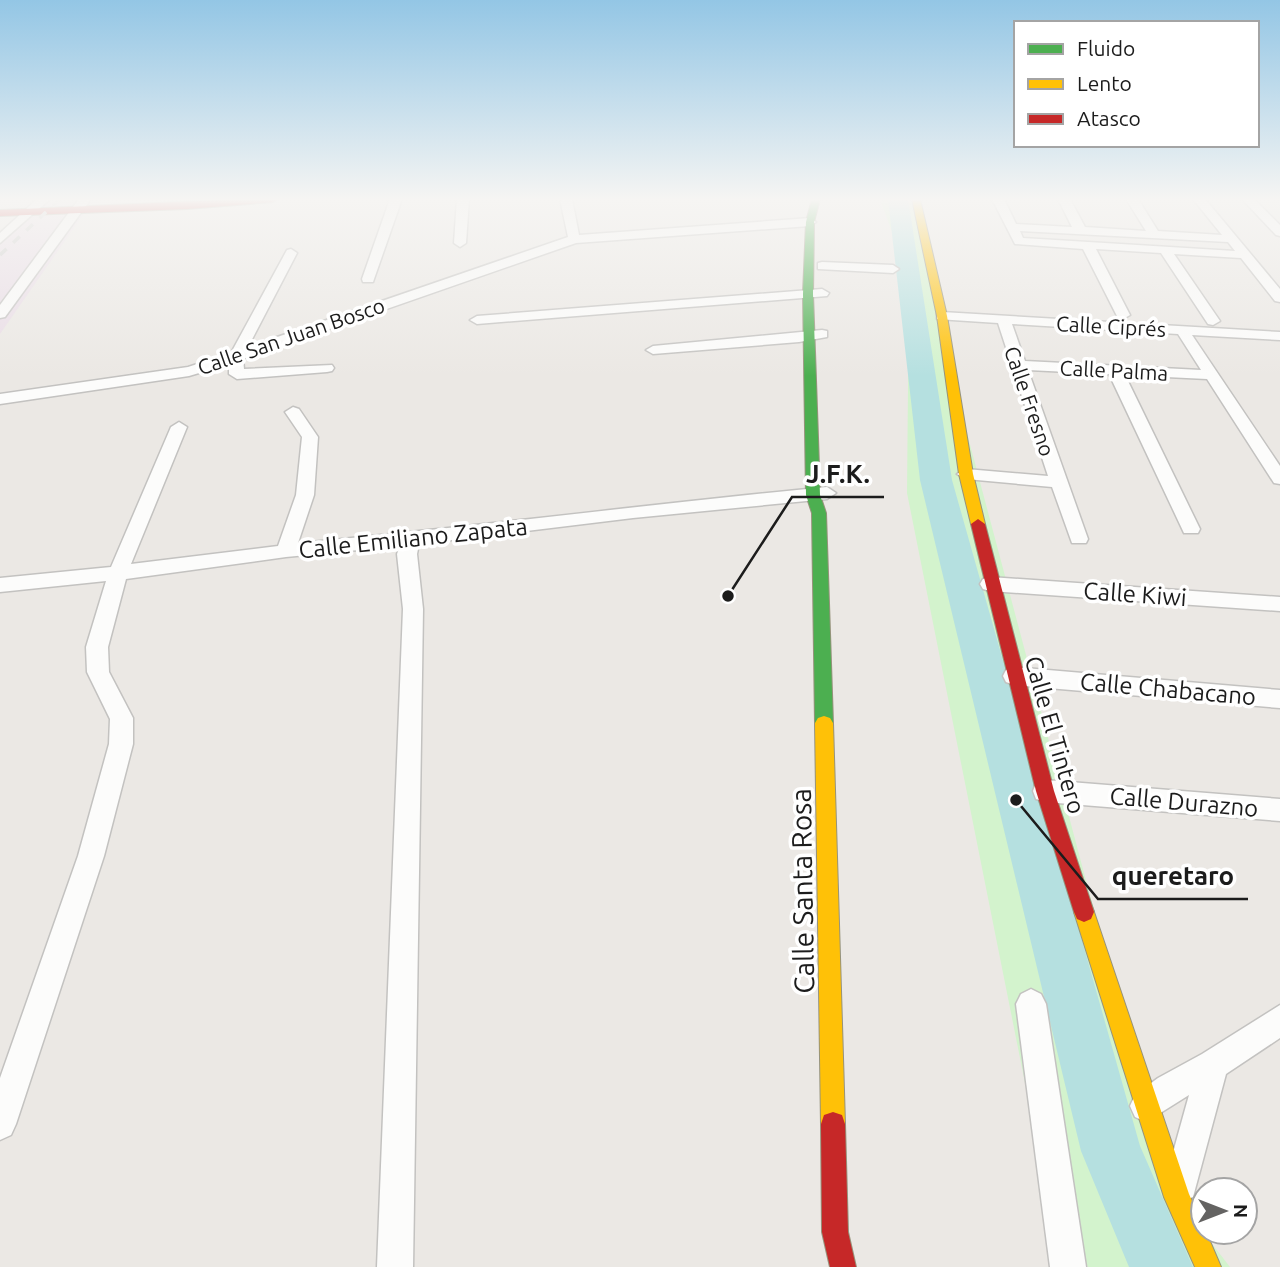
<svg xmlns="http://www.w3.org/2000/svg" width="1280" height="1267" viewBox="0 0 1280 1267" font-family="Ubuntu,sans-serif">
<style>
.industrial{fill:#e9dce6}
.park{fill:#d3f3cd}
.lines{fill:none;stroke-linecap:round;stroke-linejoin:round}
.river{fill:#b5e0e0;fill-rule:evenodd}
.street-casing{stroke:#c3c2c0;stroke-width:3}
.fast-casing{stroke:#96937c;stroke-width:2}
.slow-casing{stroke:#96937c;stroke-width:2}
.jam-casing{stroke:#96937c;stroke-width:2}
.street{fill:#fcfcfb;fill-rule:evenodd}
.fast{fill:#4caf50;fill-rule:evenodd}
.slow{fill:#ffc107;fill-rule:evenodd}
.jam{fill:#c62828;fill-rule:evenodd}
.rail{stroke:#c9c9c8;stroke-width:3.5;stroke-dasharray:9 9;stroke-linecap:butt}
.labels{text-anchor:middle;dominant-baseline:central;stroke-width:7;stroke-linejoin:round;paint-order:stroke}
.far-street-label{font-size:21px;fill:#1c1c1c;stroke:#fff}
.street-label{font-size:24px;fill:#1c1c1c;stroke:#fff}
.near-street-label{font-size:28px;fill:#1c1c1c;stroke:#fff}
.leader{fill:none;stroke:#1c1c1c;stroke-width:2.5}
.callout-dot{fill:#1c1c1c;stroke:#fff;stroke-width:2.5}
.callout-label{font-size:26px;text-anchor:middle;font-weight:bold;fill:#1c1c1c;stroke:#fff;stroke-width:7;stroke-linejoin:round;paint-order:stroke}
</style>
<rect width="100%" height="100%" fill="#ebe8e4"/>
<polygon class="industrial" points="46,199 94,199 0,334 0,241"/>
<polygon class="park" points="880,199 900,199 917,204 951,373 1146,1106 1203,1232 1230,1267 1088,1267 1044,1178 907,493 909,278"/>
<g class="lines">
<polygon class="river" points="888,199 908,199 952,480 1140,1146 1193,1267 1129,1267 1081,1151 920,480"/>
<g class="street-casing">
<g id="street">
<polygon points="37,199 50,199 0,243 0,233"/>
<polygon points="79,199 91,199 5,317 0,318 0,305"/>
<polygon points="390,199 402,199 374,279 373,282 363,282 362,279"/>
<polygon points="457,199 469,199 466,243 460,247 454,243"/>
<polygon points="560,199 572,199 579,235 810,218 816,222 810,226 576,243 243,359 244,369 332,365 334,368 332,371 327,372 237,379 229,374 229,364 189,376 0,404 0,394 188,367 231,353 287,250 291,249 297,253 248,347 568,237"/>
<path d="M992,199H1004L1016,224L1072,227L1058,199H1070L1085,227L1146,231L1126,199H1138L1158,231L1222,235L1193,199H1205L1280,289V302L1275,301L1241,258L1174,254L1220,321L1213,325L1208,324L1161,253L1096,249L1130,315L1123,319L1118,318L1083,249L1015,244ZM1020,231L1228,242L1235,251L1023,238Z"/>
<polygon points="1242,199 1254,199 1280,225 1280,236 1276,235"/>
<polygon points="822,262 893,265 899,269 893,273 818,269 818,263"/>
<polygon points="822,289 829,293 827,296 477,324 470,320 477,316"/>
<path d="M942,312L1280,332V340L1192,335L1280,466V484L1274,483L1207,379L1125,375L1200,529L1198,533H1184L1109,374L1028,370L1088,539L1086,543H1072L1052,487L966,479L957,474L966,469L1048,476L998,323L937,319V313ZM1012,324L1178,334L1201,370L1025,361Z"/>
<polygon points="822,330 827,331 827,337 799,342 653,354 646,350 653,346"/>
<path d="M293,407L299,409L318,437L314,495L298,543C474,527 650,504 827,487L836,493L827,499L633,518L419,544L417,554L423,609L413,1267H377L403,609L397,554L400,546L286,557L126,579L108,647L109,672L133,718V744L104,856L16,1124L11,1135L0,1140V1078L78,856L109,744L110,719L87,672L86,647L106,581L0,592V578L111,567L171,427L179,422L187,427L131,564L278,546L296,495L302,437L285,412Z"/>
<polygon points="990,577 1280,597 1280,611 990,591 983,589 980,584 983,579"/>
<polygon points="1014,667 1280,690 1280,708 1014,685 1006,682 1003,676 1006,670"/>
<polygon points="1045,780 1280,799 1280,821 1045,802 1036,799 1033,791 1036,783"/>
<polygon points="1031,989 1041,994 1046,1004 1086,1267 1050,1267 1016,1004 1021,994"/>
<polygon points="1280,1005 1280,1038 1226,1074 1193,1197 1181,1202 1169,1197 1164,1185 1189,1095 1146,1122 1135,1117 1130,1106 1135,1095 1158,1078 1202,1054"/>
</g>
</g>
<g class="fast-casing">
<polygon id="fast" points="812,199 820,199 814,222 813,294 820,495 826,513 833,723 830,728 824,730 818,728 815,723 812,513 806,495 803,294 806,222"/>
</g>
<g class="slow-casing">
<g id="slow">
<polygon points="912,199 920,199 947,316 973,474 985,524 978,529 971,524 959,474 937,316"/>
<polygon points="824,716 830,718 833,723 845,1124 842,1133 833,1136 824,1133 821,1124 815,723 818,718"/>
<polygon points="1084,902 1091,905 1094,912 1189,1194 1203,1226 1203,1232 1206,1232 1221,1267 1195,1267 1164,1197 1074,912 1077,905"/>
</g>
</g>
<g class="jam-casing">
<g id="jam">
<polygon points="243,199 277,199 273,202 187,209 0,216 0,210"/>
<polygon points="978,519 985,524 1054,791 1094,912 1091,919 1084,922 1077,919 1074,912 1036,791 971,524"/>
<polygon points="833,1112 842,1115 845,1124 848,1232 856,1267 830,1267 822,1232 821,1124 824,1115"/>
</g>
</g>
<use href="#street" class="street"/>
<use href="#fast" class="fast"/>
<use href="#slow" class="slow"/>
<use href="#jam" class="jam"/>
<polyline class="rail" points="0,255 60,199"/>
</g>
<linearGradient id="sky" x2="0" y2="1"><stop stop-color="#93c6e5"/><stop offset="0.53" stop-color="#f6f5f3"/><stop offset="1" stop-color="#f6f5f3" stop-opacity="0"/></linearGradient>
<rect width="1280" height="376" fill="url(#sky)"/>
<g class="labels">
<g class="far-street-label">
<text transform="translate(1111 326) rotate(3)">Calle Ciprés</text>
<text transform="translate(291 336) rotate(-19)">Calle San Juan Bosco</text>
<text transform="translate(1114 370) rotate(3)">Calle Palma</text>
<text transform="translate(1030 401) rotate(71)">Calle Fresno</text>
</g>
<g class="street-label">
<text transform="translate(413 538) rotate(-6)">Calle Emiliano Zapata</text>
<text transform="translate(1135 594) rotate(4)">Calle Kiwi</text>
<text transform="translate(1168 689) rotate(5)">Calle Chabacano</text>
<text transform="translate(1055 735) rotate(74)">Calle El Tintero</text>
<text transform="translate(1184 802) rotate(5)">Calle Durazno</text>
</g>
<g class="near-street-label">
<text transform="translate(802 891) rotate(-91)">Calle Santa Rosa</text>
</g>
</g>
<path class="leader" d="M728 596L792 497H884M1016 800L1098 899H1248"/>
<g class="callout-dot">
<circle cx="728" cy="596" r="7"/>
<circle cx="1016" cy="800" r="7"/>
</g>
<g class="callout-label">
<text x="838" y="483">J.F.K.</text>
<text x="1173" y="885">queretaro</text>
</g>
<rect x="1014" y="21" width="245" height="126" fill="#ffffff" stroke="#a4a4a4" stroke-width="2"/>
<rect x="1028" y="44" width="35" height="10" fill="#4caf50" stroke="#a4a4a4" stroke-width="2"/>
<text x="1077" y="56" font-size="21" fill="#1c1c1c">Fluido</text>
<rect x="1028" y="79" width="35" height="10" fill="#ffc107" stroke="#a4a4a4" stroke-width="2"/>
<text x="1077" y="91" font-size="21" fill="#1c1c1c">Lento</text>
<rect x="1028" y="114" width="35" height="10" fill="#c62828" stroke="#a4a4a4" stroke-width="2"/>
<text x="1077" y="126" font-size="21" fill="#1c1c1c">Atasco</text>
<g transform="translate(1224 1211) rotate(90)"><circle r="33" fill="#ffffff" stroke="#a4a4a4" stroke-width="2"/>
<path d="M0-5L12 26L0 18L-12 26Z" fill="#646362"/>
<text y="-10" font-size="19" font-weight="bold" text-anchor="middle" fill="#1c1c1c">N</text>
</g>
</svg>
